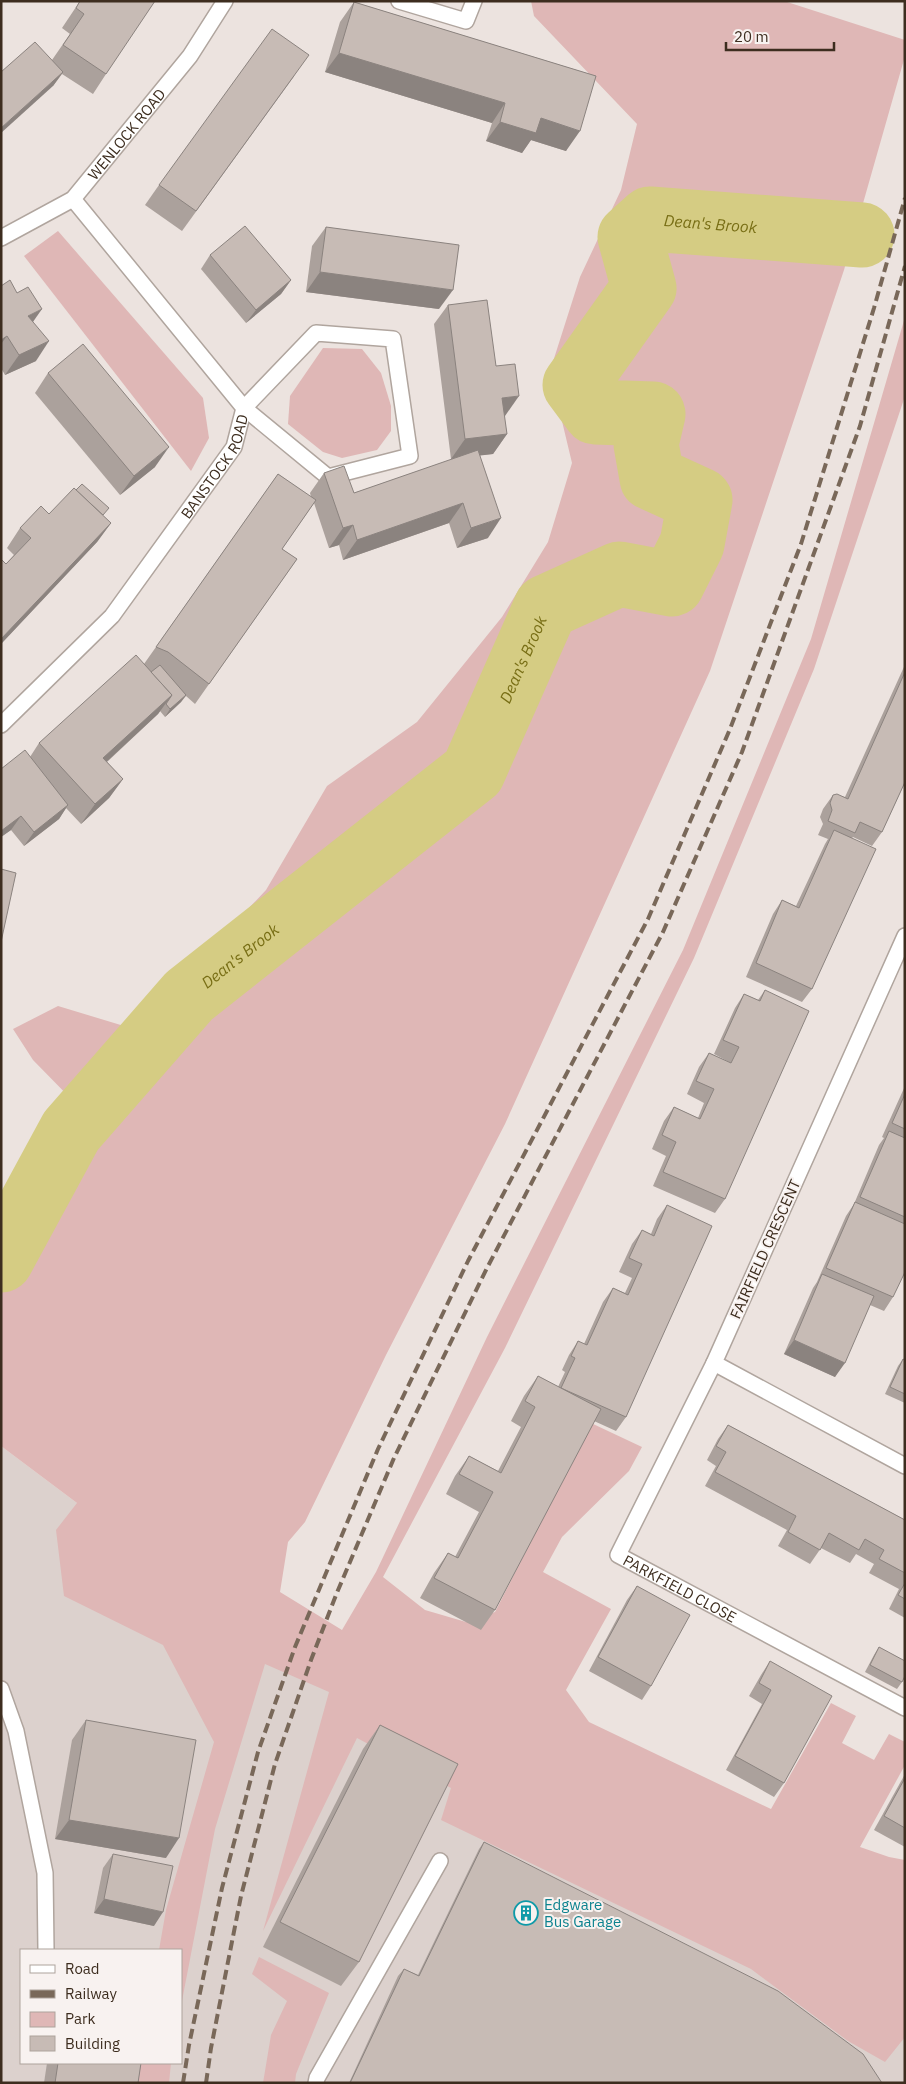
<svg xmlns="http://www.w3.org/2000/svg" width="906" height="2084" viewBox="0 0 906 2084" font-family="'IBM Plex Sans',sans-serif">
<style>
.built{fill:#dcd1cd;fill-rule:evenodd}
.green{fill:#dfb7b6}
.lines{fill:none;stroke-linecap:round;stroke-linejoin:round}
.river{stroke:#d5cc83;stroke-width:65}
.minor-casing{stroke:#b0a59e;stroke-width:18}
.minor{stroke:#fff;stroke-width:15}
.rail{stroke:#796859;stroke-width:4;stroke-dasharray:10 5;stroke-linecap:butt}
.wall{fill:#aba19c}
.shaded-wall{fill:#8b837f}
.building{fill:#c7bbb5;stroke:#8b837f}
.labels{text-anchor:middle;dominant-baseline:central;stroke-width:4;stroke-linejoin:round;paint-order:stroke}
.street-label{font-size:15px;fill:#3d2d1f;stroke:#f8f2f0}
.culture-label{font-size:15px;fill:#0d838f;stroke:#f8f2f0;text-anchor:start}
.water-label{font-size:16px;font-style:italic;fill:#786e15;stroke:#f8f2f0}
</style>
<rect width="100%" height="100%" fill="#ece3df"/>
<path class="built" d="M1,1446L105,1524L905,1956V2083H1ZM21,1950H181V2063H21Z"/>
<g class="green">
<polygon points="531,1 784,1 905,40 905,56 844,270 710,671 505,1124 386,1355 305,1522 288,1542 280,1592 342,1630 376,1572 487,1337 683,950 811,639 905,317 905,396 814,669 694,958 505,1348 383,1577 425,1610 466,1622 495,1612 591,1423 642,1447 629,1471 562,1537 543,1572 611,1609 566,1690 589,1722 771,1809 831,1703 856,1716 842,1743 874,1760 889,1734 905,1742 905,1765 860,1847 889,1857 905,1860 905,2037 885,2062 848,2041 751,1969 441,1820 451,1788 357,1738 263,1931 329,1692 265,1664 215,1829 181,2006 181,1950 159,1950 166,1910 214,1742 163,1645 64,1596 56,1530 77,1503 1,1446 1,1220 46,1160 80,1108 33,1060 13,1029 58,1006 124,1026 190,970 266,890 327,786 417,722 502,617 548,542 572,463 550,371 580,277 621,190 637,124 534,16"/>
<polygon points="58,231 203,398 209,438 191,471 24,256"/>
<polygon points="323,348 362,349 381,373 391,406 391,431 377,450 342,458 323,452 288,424 290,396"/>
<polygon points="259,1957 329,1993 296,2074 295,2083 263,2083 271,2035 287,2001 252,1974"/>
<polygon points="137,2063 171,2063 169,2083 133,2083"/>
</g>
<g class="lines">
<path class="river" id="s1" d="M1,1260L71,1131L189,996L473,772L546,607L619,574L672,584L692,544L700,500L652,478L646,444L653,414L595,412L575,385L644,288L630,237L650,219L862,235"/>
<g class="minor-casing">
<g id="minor">
<polyline points="399,1 466,21 474,1"/>
<path id="s2" d="M1,238L73,199L190,56L225,1"/>
<polygon points="316,333 393,339 410,456 328,477 244,408"/>
<path id="s3" d="M1,725L112,616L234,447L244,408L73,199"/>
<polyline points="905,936 714,1363 905,1466"/>
<path id="s4" d="M714,1363L618,1555L905,1708"/>
<polyline points="1,1689 16,1731 45,1873 46,1950"/>
<polyline points="316,2083 317,2078 440,1861"/>
</g>
</g>
<use href="#minor" class="minor"/>
<g class="rail">
<polyline points="183,2083 189,2045 222,1888 258,1752 295,1647 378,1449 468,1261 648,919 730,729 801,544 874,308 905,198"/>
<polyline points="206,2083 211,2048 241,1896 275,1764 311,1660 336,1595 394,1458 487,1268 663,932 742,752 860,426 905,266"/>
</g>
</g>
<g class="wall">
<polygon points="80,1 106,74 93,94 62,74 53,86 52,60 70,34 62,28"/>
<polygon points="354,2 596,76 566,151 531,140 522,153 486,141 492,123 325,72 340,22"/>
<polygon points="295,75 182,231 145,205 159,185"/>
<polygon points="326,227 439,309 306,292 312,246"/>
<polygon points="210,255 291,280 281,294 246,323 201,269"/>
<polygon points="1,286 17,293 33,322 36,361 5,375 1,368"/>
<polygon points="448,305 496,366 505,416 504,416 507,434 493,454 480,455 488,538 457,548 449,523 343,560 339,545 329,548 314,503 282,549 297,559 195,704 186,696 181,702 165,717 160,711 158,714 107,762 123,779 109,798 81,824 66,808 59,819 24,846 11,830 1,837 1,769 30,757 39,743 144,664 278,474 311,497 310,493 324,473 354,493 457,458 451,459 434,324"/>
<polygon points="48,373 155,467 120,495 35,393"/>
<polygon points="49,514 103,516 111,523 97,542 1,644 1,559 6,564 14,555 7,548 20,528"/>
<polygon points="905,665 905,782 882,832 872,846 853,837 852,838 812,989 802,1002 746,977 773,914 782,900 796,906 825,844 828,839 818,835 823,824 820,817 823,809 833,795 845,797 903,669"/>
<polygon points="765,990 725,1199 715,1213 653,1186 666,1156 652,1149 664,1121 674,1107 698,1118 704,1103 687,1094 699,1067 709,1053 729,1062 714,1054 735,1008 744,994 758,1000"/>
<polygon points="905,1086 905,1223 893,1297 884,1311 870,1305 835,1377 784,1354 813,1288 817,1282 846,1216 854,1204 879,1145 884,1138 882,1137"/>
<polygon points="667,1205 626,1417 616,1431 594,1421 495,1610 481,1630 420,1598 434,1573 448,1553 455,1557 479,1512 446,1494 455,1476 469,1456 498,1471 521,1427 511,1421 524,1396 538,1376 558,1387 565,1372 562,1370 569,1355 578,1341 584,1344 603,1302 613,1288 625,1293 632,1278 619,1272 632,1244 642,1230 651,1234 657,1219"/>
<polygon points="903,1359 905,1360 905,1403 885,1394 898,1366"/>
<polygon points="728,1425 905,1520 905,1618 889,1609 899,1589 869,1573 874,1564 856,1554 850,1563 821,1548 810,1564 778,1546 787,1530 705,1486 716,1466 707,1460 718,1439"/>
<polygon points="637,1586 651,1686 642,1700 589,1671 627,1600"/>
<polygon points="879,1647 902,1682 897,1689 865,1672 874,1655"/>
<polygon points="770,1661 784,1783 774,1797 726,1770 762,1704 749,1696 761,1675"/>
<polygon points="86,1720 166,1858 55,1839 72,1740"/>
<polygon points="380,1725 359,1962 341,1986 263,1947 363,1749"/>
<polygon points="905,1774 905,1847 874,1830"/>
<polygon points="484,1842 882,2083 349,2083 398,1976 404,1969 418,1975 479,1849"/>
<polygon points="113,1854 154,1926 94,1913 103,1868"/>
<polygon points="47,2063 141,2063 138,2083 44,2083"/>
</g>
<g class="shaded-wall">
<polygon points="339,53 505,103 492,123 325,72"/>
<polygon points="63,72 53,86 1,133 1,128"/>
<polygon points="541,118 580,131 566,151 531,140 522,153 486,141 500,122"/>
<polygon points="320,272 453,290 439,309 306,292"/>
<polygon points="291,280 281,294 246,323 256,310"/>
<polygon points="42,309 28,329 28,316"/>
<polygon points="7,336 1,344 1,340"/>
<polygon points="49,341 36,361 5,375 19,355"/>
<polygon points="519,396 505,416 488,418 502,398"/>
<polygon points="507,434 493,454 451,459 465,439"/>
<polygon points="169,447 155,467 120,495 134,476"/>
<polygon points="463,503 449,523 343,560 357,540"/>
<polygon points="501,518 488,538 457,548 471,528"/>
<polygon points="111,523 97,542 1,644 1,639"/>
<polygon points="353,525 339,545 329,548 343,528"/>
<polygon points="172,695 158,714 89,778 103,758"/>
<polygon points="186,695 181,702 165,717 170,709"/>
<polygon points="123,779 109,798 81,824 95,804"/>
<polygon points="68,805 59,819 24,846 34,832"/>
<polygon points="21,816 11,830 1,837 1,831"/>
<polygon points="794,1340 845,1363 835,1377 784,1354"/>
<polygon points="69,1820 179,1838 166,1858 55,1839"/>
<polygon points="104,1899 163,1912 154,1926 94,1913"/>
</g>
<g class="building">
<polygon points="80,1 155,1 106,74 63,45 84,14 76,8"/>
<polygon points="354,2 596,76 580,131 541,118 536,133 500,122 505,103 339,53"/>
<polygon points="272,29 309,55 196,211 159,185"/>
<polygon points="35,42 63,72 1,128 1,72"/>
<polygon points="245,226 291,280 256,310 210,255"/>
<polygon points="326,227 459,245 453,290 320,272"/>
<polygon points="10,280 17,293 28,287 42,309 28,316 49,341 19,355 7,336 1,340 1,286"/>
<polygon points="487,300 496,366 515,364 519,396 502,398 507,434 465,439 448,305"/>
<polygon points="83,344 169,447 134,476 48,373"/>
<polygon points="478,450 501,518 471,528 463,503 357,540 353,525 343,528 324,473 344,466 354,493"/>
<polygon points="278,474 316,500 282,549 297,559 209,684 168,652 156,647"/>
<polygon points="82,484 109,508 103,515 76,490"/>
<polygon points="74,488 111,523 1,639 1,559 6,564 31,538 20,528 41,506 49,514"/>
<polygon points="136,655 172,695 103,758 123,779 95,804 39,743"/>
<polygon points="160,665 186,695 170,709 166,704 172,695 151,672"/>
<polygon points="905,672 905,782 882,832 860,822 855,833 828,821 832,810 830,803 833,795 837,794 848,799"/>
<polygon points="25,750 68,805 34,832 21,816 1,831 1,769"/>
<polygon points="834,830 876,849 812,989 756,963 782,900 799,908"/>
<polygon points="1,869 16,873 1,942"/>
<polygon points="765,990 809,1011 725,1199 663,1172 676,1142 662,1135 674,1107 700,1119 714,1089 696,1081 709,1053 731,1063 739,1047 723,1040 744,994 760,1001"/>
<polygon points="905,1094 905,1129 892,1123"/>
<polygon points="889,1131 905,1138 905,1217 860,1197"/>
<polygon points="855,1202 905,1224 905,1272 893,1297 826,1268"/>
<polygon points="667,1205 712,1226 626,1417 561,1388 575,1358 571,1356 578,1341 587,1345 613,1288 628,1295 642,1264 629,1258 642,1230 654,1236"/>
<polygon points="822,1274 874,1296 845,1363 794,1340"/>
<polygon points="903,1359 905,1360 905,1394 890,1387"/>
<polygon points="538,1376 601,1409 495,1610 434,1578 448,1553 458,1558 493,1492 459,1474 469,1456 501,1473 535,1407 525,1401"/>
<polygon points="728,1425 905,1520 905,1573 879,1559 884,1550 865,1539 859,1550 829,1533 820,1550 788,1532 796,1516 715,1472 726,1452 716,1446"/>
<polygon points="905,1583 905,1599 898,1595"/>
<polygon points="637,1586 690,1615 651,1686 598,1657"/>
<polygon points="879,1647 905,1661 905,1676 902,1682 870,1665"/>
<polygon points="770,1661 832,1696 784,1783 735,1756 771,1690 759,1683"/>
<polygon points="86,1720 196,1740 179,1838 69,1820"/>
<polygon points="380,1725 458,1764 359,1962 280,1922"/>
<polygon points="905,1778 905,1828 884,1816"/>
<polygon points="484,1842 778,1991 863,2054 882,2083 350,2083 404,1969 419,1976"/>
<polygon points="113,1854 173,1866 163,1912 104,1899"/>
<polygon points="58,2063 141,2063 138,2083 55,2083"/>
</g>
<defs>
<g id="building-ring" transform="scale(1.25)"><circle r="9.5" fill="#f8f2f0" stroke="#0f9aa8" stroke-width="1.5"/><path d="M-4-6H4V6H1V3H-1V6H-4ZM-2.5-4.3h1.7v1.8h-1.7ZM.8-4.3h1.7v1.8H.8ZM-2.5-1h1.7V.8h-1.7ZM.8-1h1.7V.8H.8Z" fill="#0f9aa8"/></g>
</defs>
<g fill-rule="evenodd">
<use href="#building-ring" x="526" y="1913"/>
</g>
<g class="labels">
<g class="street-label">
<text stroke="none"><textPath href="#s2" startOffset="166">WENLOCK ROAD</textPath></text>
<text stroke="none"><textPath href="#s3" startOffset="338">BANSTOCK ROAD</textPath></text>
<text transform="translate(765 1249) rotate(-66)">FAIRFIELD CRESCENT</text>
<text stroke="none"><textPath href="#s4" startOffset="285">PARKFIELD CLOSE</textPath></text>
</g>
<g class="culture-label">
<text x="544" y="1904">Edgware<tspan x="544" dy="17">Bus Garage</tspan></text>
</g>
<g class="water-label">
<text stroke="none"><textPath href="#s1" startOffset="1561">Dean's Brook</textPath></text>
<text stroke="none"><textPath href="#s1" startOffset="811">Dean's Brook</textPath></text>
<text stroke="none"><textPath href="#s1" startOffset="391">Dean's Brook</textPath></text>
</g>
</g>
<rect width="906" height="2084" fill="none" stroke="#3d2d1f" stroke-width="5"/>
<rect x="20" y="1949" width="162" height="115" fill="#f8f2f0" stroke="#ada39c"/>
<rect x="30" y="1965" width="25" height="8" fill="#ffffff" stroke="#ada39c"/>
<text x="65" y="1974" font-size="15" fill="#3d2d1f">Road</text>
<rect x="30" y="1990" width="25" height="8" fill="#796859" stroke="#ada39c"/>
<text x="65" y="1999" font-size="15" fill="#3d2d1f">Railway</text>
<rect x="30" y="2012" width="25" height="15" fill="#dfb7b6" stroke="#ada39c"/>
<text x="65" y="2024" font-size="15" fill="#3d2d1f">Park</text>
<rect x="30" y="2036" width="25" height="15" fill="#c7bbb5" stroke="#ada39c"/>
<text x="65" y="2049" font-size="15" fill="#3d2d1f">Building</text>
<path d="M726 42v8h108v-8" fill="none" stroke="#3d2d1f" stroke-width="2.5"/>
<text x="734" y="42" font-size="15" fill="#3d2d1f" stroke="#f8f2f0" stroke-width="4" paint-order="stroke">20 m</text>
</svg>
